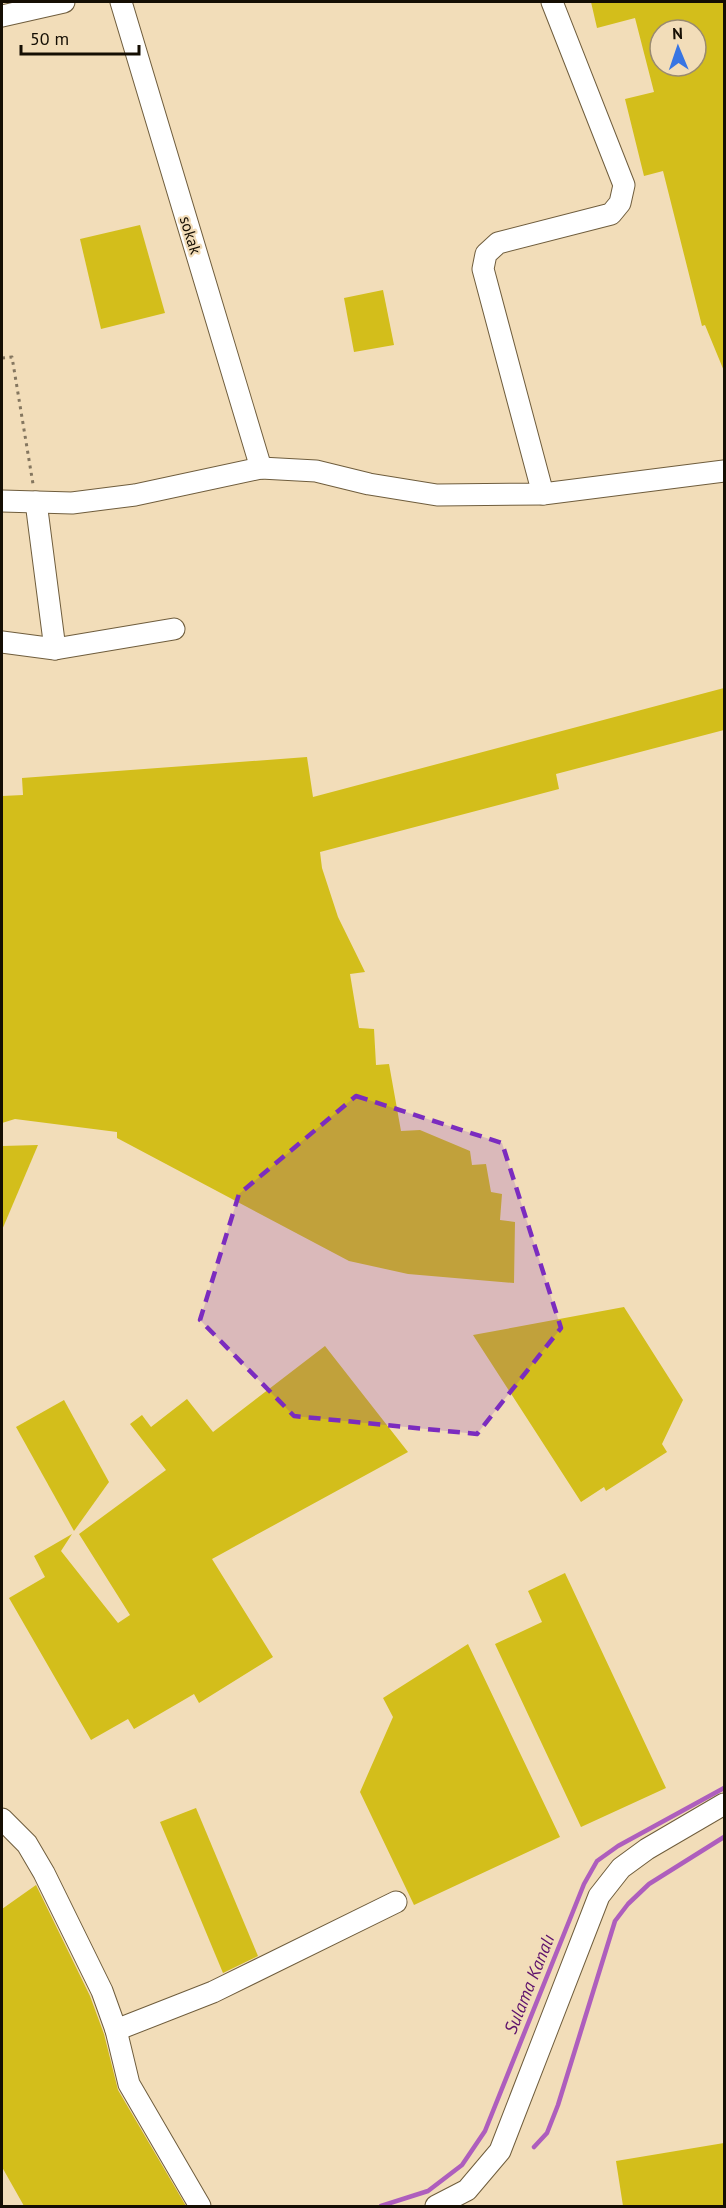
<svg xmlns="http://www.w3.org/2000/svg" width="726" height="2208" viewBox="0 0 726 2208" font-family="'PT Sans',sans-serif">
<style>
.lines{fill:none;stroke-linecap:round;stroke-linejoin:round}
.stream{stroke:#ae5ebd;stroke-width:4.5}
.building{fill:#d3be1b;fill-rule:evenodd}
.minor-casing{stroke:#6f5d3d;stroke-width:23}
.path{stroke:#84765f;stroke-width:3;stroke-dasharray:3 4.5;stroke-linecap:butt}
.minor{stroke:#fff;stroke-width:21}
.marked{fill:#7b2cbf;fill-opacity:0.2;stroke:#7b2cbf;stroke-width:4.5;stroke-dasharray:12 8;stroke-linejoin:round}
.labels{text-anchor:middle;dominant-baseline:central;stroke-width:4.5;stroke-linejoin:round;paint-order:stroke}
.street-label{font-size:16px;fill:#150e03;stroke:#f2ddb9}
.water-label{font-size:18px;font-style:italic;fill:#5d106b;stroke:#f2ddb9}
</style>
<rect width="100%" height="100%" fill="#f2ddb9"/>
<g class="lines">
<g class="stream">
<polyline points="534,2147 547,2133 558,2105 615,1921 628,1904 649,1884 724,1837"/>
<polyline points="381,2206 428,2191 462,2165 485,2131 584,1884 597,1861 618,1846 724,1788"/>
</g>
</g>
<g class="building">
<path d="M591,2H724V371L705,325L702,326L663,171L644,176L625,99L654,92L635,18L597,28ZM660,30H696V66H660Z"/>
<polygon points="140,225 165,313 101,329 80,239"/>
<polygon points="383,290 394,345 354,352 344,298"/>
<polygon points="724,688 724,730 556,774 559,789 320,852 322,868 338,917 365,972 350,974 359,1028 374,1029 376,1065 389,1064 401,1131 420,1130 470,1151 472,1165 486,1164 491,1192 502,1194 500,1220 515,1222 514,1283 408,1274 349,1261 117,1138 117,1132 15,1119 2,1123 2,796 23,795 22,778 307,757 313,797"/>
<polygon points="38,1145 2,1230 2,1146"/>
<polygon points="624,1307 683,1400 662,1444 667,1452 606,1491 604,1487 581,1502 473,1335"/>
<polygon points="325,1346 408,1452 212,1559 273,1657 199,1703 194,1694 134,1729 128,1719 91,1740 9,1598 45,1577 34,1556 72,1534 61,1551 118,1623 130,1615 79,1534 166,1470 130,1424 142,1415 151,1427 187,1399 213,1432"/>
<polygon points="64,1400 109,1482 74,1531 16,1427"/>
<polygon points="565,1573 666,1788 581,1827 495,1644 542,1622 528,1591"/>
<polygon points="468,1644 560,1837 414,1905 360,1792 393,1717 383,1698"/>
<polygon points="196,1808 258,1956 223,1973 160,1822"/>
<polygon points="36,1885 90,1996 104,2034 118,2090 186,2206 24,2206 2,2167 2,1909"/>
<polygon points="724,2143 724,2206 623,2206 616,2161"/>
</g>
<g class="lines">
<g class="minor-casing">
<g id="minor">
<polyline points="121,2 261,468"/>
<polyline points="2,16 64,2"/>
<polyline points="543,494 483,269 486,254 498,243 611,214 620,203 624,185 552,2"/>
<polyline points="2,501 72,503 135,495 261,468 316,471 369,484 437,495 543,494 724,471"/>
<polyline points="36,502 55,649"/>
<polyline points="2,642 55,649 174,629"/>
<polyline points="2,1819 27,1844 44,1873 102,1991 116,2030 213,1992 396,1902"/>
<polyline points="116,2030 129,2084 200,2206"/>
<polyline points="436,2206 467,2190 500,2151 599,1896 621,1868 647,1849 724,1804"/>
</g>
</g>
<polyline class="path" points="2,358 12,357 33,484"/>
<use href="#minor" class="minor"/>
</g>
<path class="marked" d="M356,1096L502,1143L561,1328L477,1434L294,1416L200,1320L239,1194Z"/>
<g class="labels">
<g class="street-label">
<text transform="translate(191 235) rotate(73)">sokak</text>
</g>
<g class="water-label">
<text transform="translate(529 1984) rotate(-68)">Sulama Kanalı</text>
</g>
</g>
<rect width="726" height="2208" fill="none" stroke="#150e03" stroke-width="6"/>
<g transform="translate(678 48) rotate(358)"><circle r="28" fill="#f2ddb9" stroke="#9a8a70" stroke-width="1.5"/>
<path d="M0-4.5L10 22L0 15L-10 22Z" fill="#3775e3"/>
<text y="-9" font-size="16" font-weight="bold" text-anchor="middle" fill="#150e03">N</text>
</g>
<path d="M21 45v9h118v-9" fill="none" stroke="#150e03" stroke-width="3"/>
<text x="30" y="45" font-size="18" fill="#150e03" stroke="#f2ddb9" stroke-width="4.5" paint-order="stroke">50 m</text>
</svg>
